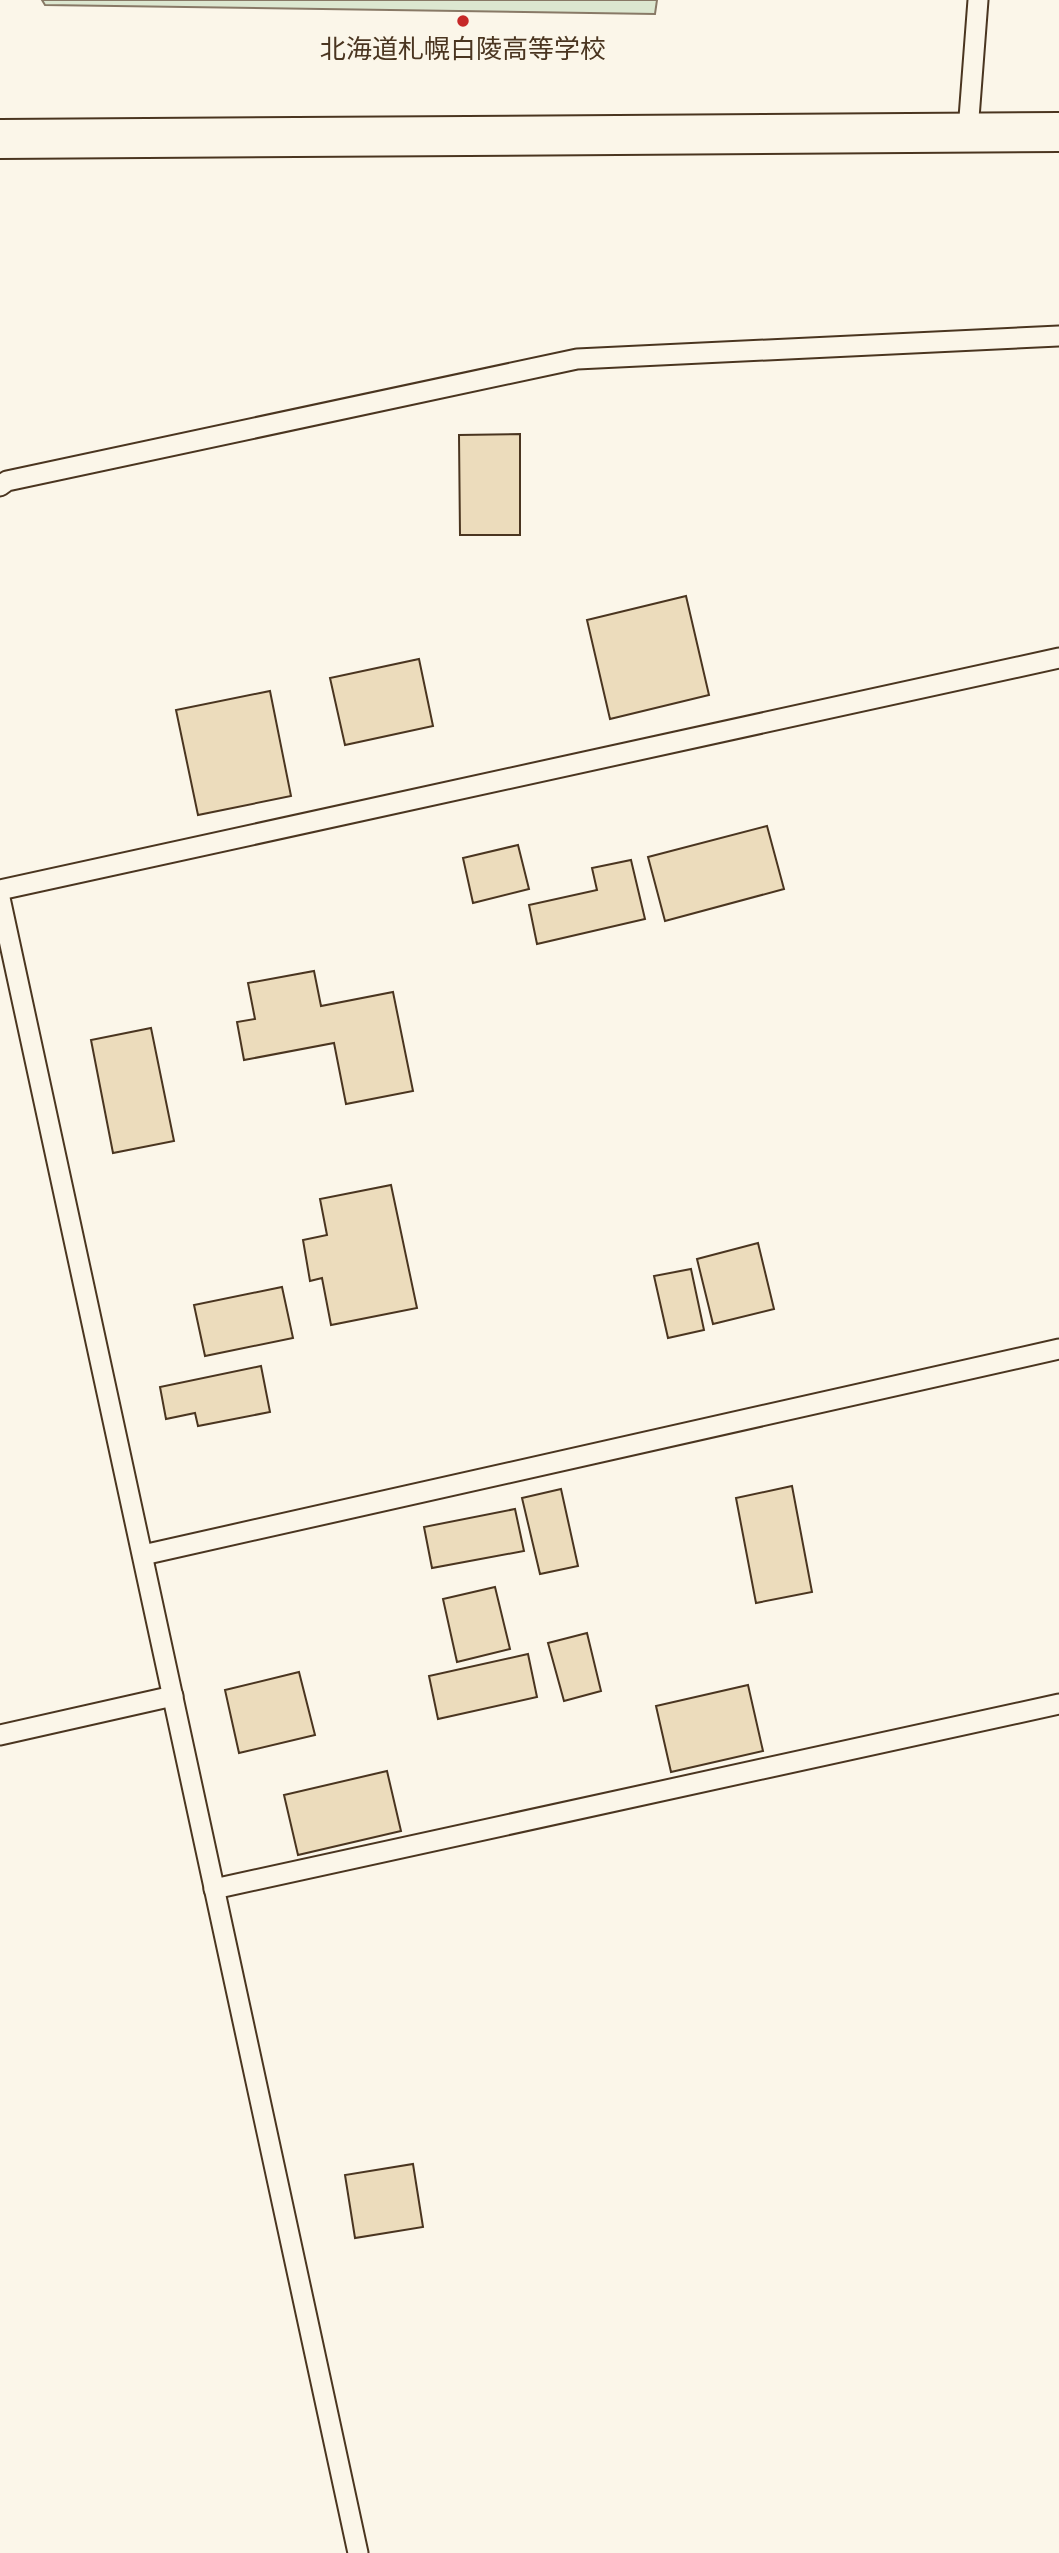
<svg xmlns="http://www.w3.org/2000/svg" width="1059" height="2553" viewBox="0 0 1059 2553" font-family="'PT Sans Narrow','Noto Sans JP',sans-serif">
<style>
.green{fill:#dce7d0;stroke:#887966;stroke-width:2}
.building{fill:#ecdcbc;stroke:#4a3520;stroke-width:2}
.lines{fill:none;stroke-linecap:round;stroke-linejoin:round}
.lane-casing{stroke:#4a3520;stroke-width:23}
.street-casing{stroke:#4a3520;stroke-width:42}
.lane{stroke:#fbf6e9;stroke-width:19}
.street{stroke:#fbf6e9;stroke-width:38}
.poi-dot{fill:#c62828;stroke:#fbf6e9;stroke-width:2.5}
.labels{text-anchor:middle;dominant-baseline:central;stroke-width:5;stroke-linejoin:round;paint-order:stroke}
.poi-label{font-size:26px;fill:#4a3520;stroke:#fbf6e9}
</style>
<rect width="100%" height="100%" fill="#fbf6e9"/>
<polygon class="green" points="42,0 657,0 655,14 45,5"/>
<g class="building">
<polygon points="520,434 520,535 460,535 459,435"/>
<polygon points="686,596 709,695 610,719 587,620"/>
<polygon points="419,659 433,726 345,745 330,678"/>
<polygon points="270,691 291,796 198,815 176,710"/>
<polygon points="767,826 784,889 665,921 648,857"/>
<polygon points="518,845 529,889 473,903 463,858"/>
<polygon points="631,860 645,919 537,944 529,905 597,890 592,868"/>
<polygon points="314,971 321,1006 393,992 413,1091 346,1104 334,1043 244,1060 237,1022 255,1019 248,983"/>
<polygon points="151,1028 174,1141 113,1153 91,1040"/>
<polygon points="391,1185 417,1308 331,1325 322,1278 310,1281 303,1240 327,1235 320,1199"/>
<polygon points="758,1243 774,1309 713,1324 697,1259"/>
<polygon points="691,1269 704,1330 668,1338 654,1276"/>
<polygon points="282,1287 293,1338 205,1356 194,1305"/>
<polygon points="261,1366 270,1412 198,1426 195,1413 166,1419 160,1387"/>
<polygon points="792,1486 812,1592 756,1603 736,1498"/>
<polygon points="561,1489 578,1566 540,1574 522,1498"/>
<polygon points="515,1509 524,1551 432,1568 424,1527"/>
<polygon points="495,1587 510,1649 457,1662 443,1599"/>
<polygon points="587,1633 601,1691 564,1701 548,1643"/>
<polygon points="528,1654 537,1697 438,1719 429,1676"/>
<polygon points="299,1672 315,1735 239,1753 225,1690"/>
<polygon points="748,1685 763,1751 671,1772 656,1706"/>
<polygon points="387,1771 401,1831 298,1855 284,1795"/>
<polygon points="413,2164 423,2227 355,2238 345,2175"/>
</g>
<g class="lines">
<g class="lane-casing">
<g id="lane">
<polyline points="968,131 978,0"/>
<polyline points="0,486 7,481 577,359 1059,336"/>
<polyline points="0,890 1059,658"/>
<polyline points="0,898 358,2553"/>
<polyline points="143,1555 1059,1349"/>
<polyline points="0,1735 173,1696"/>
<polyline points="214,1889 1059,1704"/>
</g>
</g>
<g class="street-casing">
<polyline id="street" points="0,139 1059,132"/>
</g>
<use href="#lane" class="lane"/>
<use href="#street" class="street"/>
</g>
<circle class="poi-dot" cx="463" cy="21" r="7"/>
<g class="labels">
<g class="poi-label">
<text x="463" y="48">北海道札幌白陵高等学校</text>
</g>
</g>
</svg>
